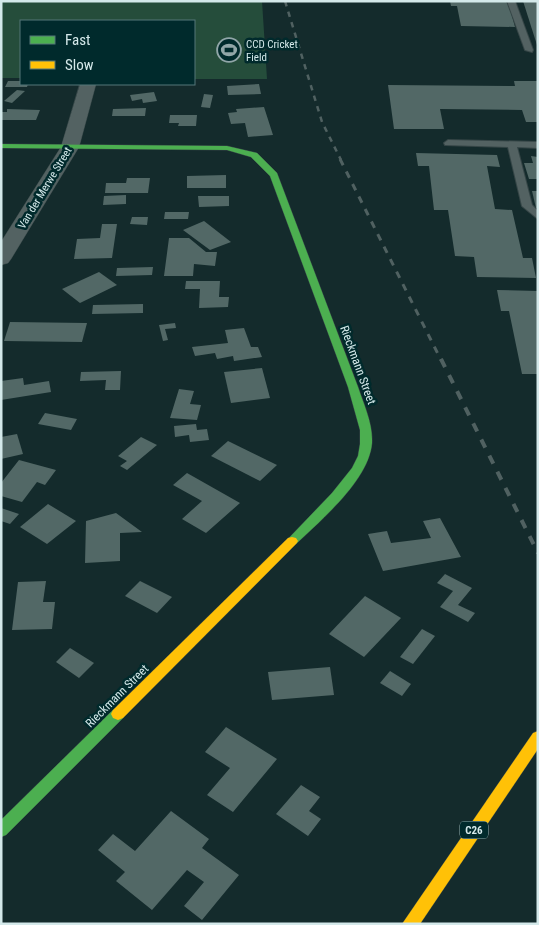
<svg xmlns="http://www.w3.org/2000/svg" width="539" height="925" viewBox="0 0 539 925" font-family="'Roboto Condensed',sans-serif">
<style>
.green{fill:#254d3b}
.building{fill:#526866}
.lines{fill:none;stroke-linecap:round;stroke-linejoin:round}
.lane-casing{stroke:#364647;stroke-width:2}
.street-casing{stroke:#364647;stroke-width:1}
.fast-casing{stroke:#364647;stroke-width:1}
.slow-casing{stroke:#364647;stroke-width:1}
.lane{fill:#536262;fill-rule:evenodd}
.street{fill:#536262;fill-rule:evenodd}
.fast{fill:#4caf50;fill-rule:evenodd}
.slow{fill:#ffc107;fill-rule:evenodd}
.rail-far2{stroke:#506161;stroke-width:2.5;stroke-dasharray:5.5 5.5;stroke-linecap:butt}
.rail-far1{stroke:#506161;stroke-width:3;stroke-dasharray:7 7;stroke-linecap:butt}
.rail{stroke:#506161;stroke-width:4;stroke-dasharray:9 9;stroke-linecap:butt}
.labels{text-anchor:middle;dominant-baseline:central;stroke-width:5;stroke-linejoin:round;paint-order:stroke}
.far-poi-label{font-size:11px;fill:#d4e9ea;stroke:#002a2c;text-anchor:start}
.far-street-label{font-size:11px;fill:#d4e9ea;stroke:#002a2c}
.shield{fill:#002a2c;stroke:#94b0b1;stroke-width:1}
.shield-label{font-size:11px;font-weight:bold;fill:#d4e9ea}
.street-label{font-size:12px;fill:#d4e9ea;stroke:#002a2c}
</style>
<rect width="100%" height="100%" fill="#142b2c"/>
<polygon class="green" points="1,1 262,1 267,79 194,79 194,21 21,21 21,78 1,78"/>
<g class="building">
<polygon points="450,1 508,1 515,27 461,26 457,6 451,6"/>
<polygon points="523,1 538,1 538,45 537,45"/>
<polygon points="8,81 21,81 21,84 28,84 27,87 5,87"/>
<polygon points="514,81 538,81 538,122 526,122 522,110 440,109 444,129 394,129 388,85 515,86"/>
<polygon points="259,84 261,94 228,95 227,86"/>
<polygon points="17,90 25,91 12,103 4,101"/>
<polygon points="154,92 157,101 143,103 142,99 132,101 130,95"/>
<polygon points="204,94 213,95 210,108 201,107"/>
<polygon points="264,107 273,135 248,137 245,123 231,124 228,113 237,112 236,109"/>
<polygon points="146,108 145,116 112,116 113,109"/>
<polygon points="7,109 40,110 36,120 1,120 1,112 7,112"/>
<polygon points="170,115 197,115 196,126 178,126 179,123 169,123"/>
<polygon points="416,153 497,155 500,167 487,166 495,209 512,210 523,258 532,258 536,278 477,277 474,257 455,256 448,210 434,210 429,166 418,166"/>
<polygon points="531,156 538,157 538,179 529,179 524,163 533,163"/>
<polygon points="226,175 226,188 187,188 187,176"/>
<polygon points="127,178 150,178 148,193 105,193 106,183 126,183"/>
<polygon points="532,191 538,191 538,208 536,208"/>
<polygon points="126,195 126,204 103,205 104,196"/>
<polygon points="198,196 229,196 229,206 199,207"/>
<polygon points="165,212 189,212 188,219 164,219"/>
<polygon points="132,217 148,217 147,225 130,224"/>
<polygon points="204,221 231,242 210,250 183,230"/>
<polygon points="102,224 117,224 112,258 74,259 77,239 100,238"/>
<polygon points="169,238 189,238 206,252 217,252 215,266 194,264 193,276 164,276"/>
<polygon points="153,267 152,275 116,276 117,268"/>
<polygon points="99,272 117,285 80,303 62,289"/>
<polygon points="186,281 220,281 219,297 229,297 228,307 199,308 200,289 185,289"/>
<polygon points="497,290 538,291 538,374 522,374 509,311 501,311"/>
<polygon points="143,304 143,313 92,314 93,305"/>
<polygon points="10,322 87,323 82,342 4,341"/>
<polygon points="175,323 176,328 165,329 168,340 163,341 159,325"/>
<polygon points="244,328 251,347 258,347 262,357 234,361 233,356 217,359 215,353 195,356 192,347 228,343 225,330"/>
<polygon points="262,368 270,398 231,403 224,372"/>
<polygon points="121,371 120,390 105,390 106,380 80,381 81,372"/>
<polygon points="23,378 24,385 49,381 51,392 1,400 1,381"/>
<polygon points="179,389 194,391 190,404 201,405 197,420 170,418"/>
<polygon points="45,413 77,419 71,430 38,424"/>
<polygon points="196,424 197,430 207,429 209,440 190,442 189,435 175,437 174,426"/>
<polygon points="17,434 23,454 1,459 1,437"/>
<polygon points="141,437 157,445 127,470 120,466 127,461 118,456"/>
<polygon points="228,441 277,465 260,481 211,456"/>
<polygon points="19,460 56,470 45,485 37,482 22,502 1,496 1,483"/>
<polygon points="187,473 240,503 206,533 182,519 202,501 173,485"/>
<polygon points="48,504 76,521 47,544 20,527"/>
<polygon points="1,508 19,514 10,524 1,521"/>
<polygon points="116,513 142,532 120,533 120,561 85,563 86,521"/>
<polygon points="440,518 461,557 383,571 368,534 387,531 391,543 431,538 423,521"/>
<polygon points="445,574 472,588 458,605 475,613 468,622 440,607 453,591 437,583"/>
<polygon points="46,581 43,602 55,602 52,629 12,630 18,582"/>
<polygon points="140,581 172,597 157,613 125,596"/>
<polygon points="365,596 401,618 364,657 329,634"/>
<polygon points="422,629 435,636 413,664 400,657"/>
<polygon points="70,648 94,663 79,678 56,662"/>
<polygon points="330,667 334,695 272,700 268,672"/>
<polygon points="390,671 411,684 402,696 380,683"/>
<polygon points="226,727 277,759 233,812 207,795 230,768 205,752"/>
<polygon points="301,785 320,797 309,811 321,819 308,836 276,814"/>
<polygon points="171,811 209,839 202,848 239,875 202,920 184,906 204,882 187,870 152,910 116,881 125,872 98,850 113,834 135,851"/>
</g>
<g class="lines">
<g class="lane-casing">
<g id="lane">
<polygon points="507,1 515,1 533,50 532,52 525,50"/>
<polygon points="448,140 538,142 538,148 517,147 532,205 538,211 538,219 522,206 508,147 445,145 444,143"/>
</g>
</g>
<g class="street-casing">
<polygon id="street" points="80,84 96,84 79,147 11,259 8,263 1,265 1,242 61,147"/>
</g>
<g class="fast-casing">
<g id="fast">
<path d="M1,144L227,146L257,153L277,173L358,387C364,405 373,424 372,443C369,480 321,520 296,544H288L286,541L332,493L352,468L358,456L360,444V430L348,387L270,176L251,157L227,150L1,148Z"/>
<polygon points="118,708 123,710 125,714 123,718 6,835 1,837 1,820 113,710"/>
</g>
</g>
<g class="slow-casing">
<g id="slow">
<polygon points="292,537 296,538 298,541 296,544 123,718 118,720 113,718 111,714 113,710 288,538"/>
<polygon points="538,731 538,749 420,924 402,924 533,733"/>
</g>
</g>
<use href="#lane" class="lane"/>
<use href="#street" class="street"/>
<use href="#fast" class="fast"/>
<use href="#slow" class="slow"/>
<polyline class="rail-far2" points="285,1 322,122 341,160"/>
<polyline class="rail-far1" points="340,159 441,360"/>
<polyline class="rail" points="441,359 538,553"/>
</g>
<defs>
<g id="stadium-ring" transform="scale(1.25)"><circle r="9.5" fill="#002a2c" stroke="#91a6a8" stroke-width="1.5"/><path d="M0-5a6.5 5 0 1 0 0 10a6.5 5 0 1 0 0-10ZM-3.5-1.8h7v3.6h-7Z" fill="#91a6a8"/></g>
</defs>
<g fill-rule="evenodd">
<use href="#stadium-ring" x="229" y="50"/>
</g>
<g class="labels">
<g class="far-poi-label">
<text x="246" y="44">CCD Cricket<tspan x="246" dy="13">Field</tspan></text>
</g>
<g class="far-street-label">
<text transform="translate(45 188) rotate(-59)">Van der Merwe Street</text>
</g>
<rect class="shield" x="460" y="821.5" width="28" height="17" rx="4"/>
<g class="shield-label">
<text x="474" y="830">C26</text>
</g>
<g class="street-label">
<text transform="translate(358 365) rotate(70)">Rieckmann Street</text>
<text transform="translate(117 696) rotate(-45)">Rieckmann Street</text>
</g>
</g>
<rect width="539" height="925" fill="none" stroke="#d4e9ea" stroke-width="5"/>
<rect x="20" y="20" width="175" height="65" fill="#002a2c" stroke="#557678"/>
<rect x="30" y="36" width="25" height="8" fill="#4caf50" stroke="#557678"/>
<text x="65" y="45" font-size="15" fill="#d4e9ea">Fast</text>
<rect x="30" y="61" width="25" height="8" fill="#ffc107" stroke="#557678"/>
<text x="65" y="70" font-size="15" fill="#d4e9ea">Slow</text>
</svg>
